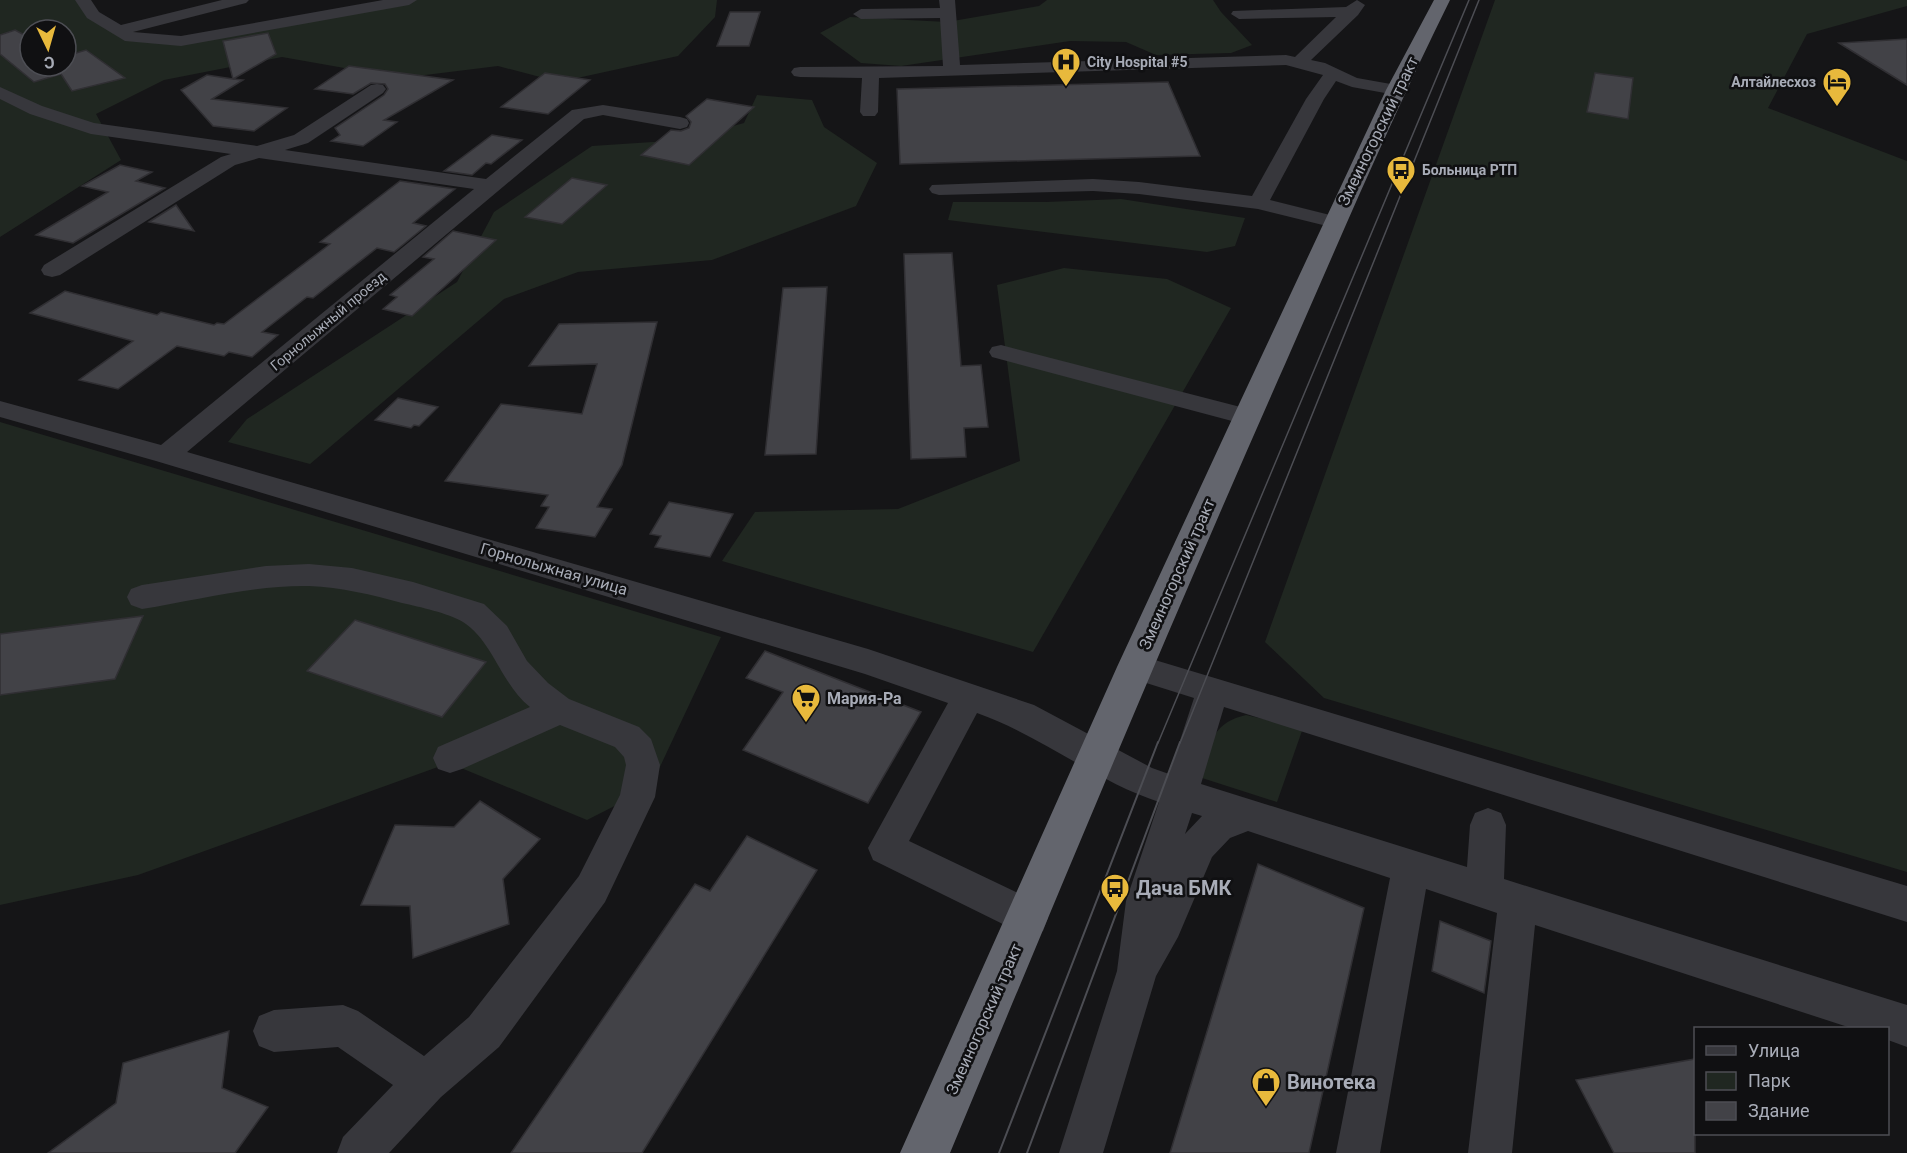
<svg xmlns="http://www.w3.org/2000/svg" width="1907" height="1153" viewBox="0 0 1907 1153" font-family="Roboto,sans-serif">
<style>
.green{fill:#202721;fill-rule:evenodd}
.building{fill:#424247;stroke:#302f33;stroke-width:1.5}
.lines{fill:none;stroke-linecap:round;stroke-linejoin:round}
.minor{fill:#37373c;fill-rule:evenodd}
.highway{fill:#63656d;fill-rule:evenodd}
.tram-far1{stroke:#4c4d53;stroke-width:1.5}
.tram{stroke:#4c4d53;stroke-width:2}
.labels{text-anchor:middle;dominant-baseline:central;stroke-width:5;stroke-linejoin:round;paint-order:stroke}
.far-poi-label{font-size:14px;font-weight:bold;fill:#a8acb7;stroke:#101012;text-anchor:start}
.far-street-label{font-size:14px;fill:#a8acb7;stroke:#101012}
.street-label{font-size:16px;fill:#a8acb7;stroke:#101012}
.poi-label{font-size:16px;font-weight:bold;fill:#a8acb7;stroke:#101012;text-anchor:start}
.near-poi-label{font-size:20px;font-weight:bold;fill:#a8acb7;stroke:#101012;text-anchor:start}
</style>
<rect width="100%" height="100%" fill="#151517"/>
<g class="green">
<path d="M0,0H80L134,36L182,43L410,0H717L715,17L678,56L559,82L498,66L401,78L282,57L164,80L96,114L121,160L0,237ZM30,30H66V66H30Z"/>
<polygon points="1047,0 1213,0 1221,12 1252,45 1231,53 1156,55 1126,42 1070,41 901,66 861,63 820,33 850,17 947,22 1039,6"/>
<polygon points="1495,0 1907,0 1907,6 1807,34 1768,108 1907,161 1907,872 1324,698 1265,642"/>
<polygon points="757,95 812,100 824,127 877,163 856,206 712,260 578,272 504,299 310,464 228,442 247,419 457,282 494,212 592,146 683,140 744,123"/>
<polygon points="1121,199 1245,218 1235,246 1207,252 948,220 953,202 1046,202"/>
<polygon points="1064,268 1167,279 1231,308 1033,652 722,561 755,512 898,509 1020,461 997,285"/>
<polygon points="0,422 721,637 650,788 587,820 449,763 138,875 0,905"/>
<path d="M1246,715L1303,728L1277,802L1199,777C1209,746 1211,723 1246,715Z"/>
</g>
<g class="building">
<polygon points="730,12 760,12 749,46 717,46"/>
<polygon points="15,30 30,38 30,66 66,66 66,56 86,50 125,78 72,91 61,74 34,82 0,54 0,35"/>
<polygon points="268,33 276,54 233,79 243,80 212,99 287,108 254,131 213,126 181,90 207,75 233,79 223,41"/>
<polygon points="1907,39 1907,85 1839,43"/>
<polygon points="349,66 453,80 384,120 397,122 363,146 331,141 340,135 335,128 384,95 388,89 385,84 371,83 353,94 315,89"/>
<polygon points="545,73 590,80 548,114 501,107"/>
<polygon points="1595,73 1633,78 1628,119 1587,112"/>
<polygon points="1168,82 1200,156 900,164 897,89"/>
<polygon points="707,99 754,107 689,165 641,155 671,130 681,131 689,128 691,122 686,116"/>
<polygon points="492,135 522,140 491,164 486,163 472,175 444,171"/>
<polygon points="120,165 152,172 136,181 165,188 73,243 36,235 108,192 82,186"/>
<polygon points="572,178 607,185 562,224 525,217"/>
<polygon points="400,181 455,189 413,223 426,226 394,252 377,248 313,298 307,297 262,332 278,335 252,357 229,352 224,356 177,346 118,389 79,380 133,341 30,313 65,291 157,315 161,312 214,325 217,323 224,324 330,244 320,242"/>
<polygon points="176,205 194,231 149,222"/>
<polygon points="453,231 496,240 412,316 383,309 397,297 390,295 434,259 423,257"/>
<polygon points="952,253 961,366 981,365 988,427 964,428 966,457 911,459 904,254"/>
<polygon points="827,287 816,454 765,455 783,288"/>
<polygon points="657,322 622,465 597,507 612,509 595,537 536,528 549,507 541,506 548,495 445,481 501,404 582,414 597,364 529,366 559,324"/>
<polygon points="398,398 438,407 419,426 414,425 411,428 375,420"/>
<polygon points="669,502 733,514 710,557 655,547 661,536 650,534"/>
<polygon points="143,616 115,679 0,695 0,634"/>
<polygon points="355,620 486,662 442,717 307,671"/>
<polygon points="765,651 921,712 868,803 743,750 783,692 746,678"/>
<polygon points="480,801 540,839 503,879 509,924 413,958 410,906 361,905 395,825 454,827"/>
<polygon points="747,836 817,870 642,1153 511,1153 695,884 710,891"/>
<polygon points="1258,864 1364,908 1309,1153 1170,1153"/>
<polygon points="1440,921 1491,941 1484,993 1432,971"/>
<polygon points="229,1031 222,1088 268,1107 235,1153 48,1153 116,1103 123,1063"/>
<polygon points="1695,1059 1695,1153 1614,1153 1576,1080"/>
</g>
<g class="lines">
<g class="minor">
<polygon points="75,0 91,0 99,12 121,25 222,0 249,0 246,3 133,32 181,36 383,0 417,0 409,5 181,46 125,41 87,18"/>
<polygon points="939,0 955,0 960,65 1286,55 1295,57 1336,17 1239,19 1231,14 1233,11 1346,7 1357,0 1365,5 1358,15 1311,60 1325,63 1357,78 1402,86 1405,90 1402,94 1396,95 1352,87 1336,81 1324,99 1270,200 1342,218 1346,222 1342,226 1335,228 1258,209 1139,194 1093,191 939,195 932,193 929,189 932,185 1093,179 1139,182 1252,196 1306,99 1323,75 1286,65 879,78 878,112 875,116 863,116 860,112 862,78 800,77 794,76 791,72 794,68 800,67 943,66 940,18 861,19 853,14 861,9 940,8"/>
<path d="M377,84L383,85L386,89L383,93L308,143L285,150L486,179L572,110L603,105L680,117L687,119L689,123L687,127L680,129L603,115L584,119L187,452L868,649L1034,705L1152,768L1169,774L1194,698L1124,676L1119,667L1124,658L1135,654L1907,886V922L1224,707L1201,784L1467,867L1470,825L1475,813L1488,808L1501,813L1506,825L1504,879L1907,1005V1047L1888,1040V1028H1851L1535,925L1512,1153H1468L1497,913L1426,889L1380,1153H1336L1390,878L1248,831L1230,838L1212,857L1178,937L1156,976L1103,1153H1059L1117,971L1126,901L1159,802C1095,781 1042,736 977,713L909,841L1043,905L1048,918L1043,931L1029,937L873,860L868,848L948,703L865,674L156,461L0,417V401L161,445L474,189L259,158L235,165L60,275L52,277L44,275L41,270L44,265L221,157L231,154L91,134L30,114L0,99V87L42,106L94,123L257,146L294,135L371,85ZM1192,813L1202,816L1185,834Z"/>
<polygon points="1001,345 1256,411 1260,417 1256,423 1247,425 992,357 989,352 992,347"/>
<path d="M309,564L352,568L413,582L484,604L507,626L527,661L548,683L569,699L639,727L651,739L660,765L655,797L605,902L499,1047L441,1097L389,1153H337L343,1137L393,1085L338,1047L274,1052L259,1046L253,1031L259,1016L274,1010L343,1005L358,1011L424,1056L469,1017L579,876L620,795L626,765L624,757L615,747L560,725L462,769L450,773L438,769L433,758L438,747L530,707C501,684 493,641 463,622C448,613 420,607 402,603C372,595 341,587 309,586C253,585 197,600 142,609L131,605L127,597L131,589L142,585L266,566Z"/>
</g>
<path class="highway" d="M1434,0H1450C1391,119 1339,241 1286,362C1170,624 1060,889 950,1153H900L1117,667L1233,417L1386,90Z"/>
<g class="tram-far1">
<polyline points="1158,743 1469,0"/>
<polyline points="1180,743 1479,0"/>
</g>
<g class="tram">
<polyline points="999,1153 1158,742"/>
<polyline points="1027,1153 1180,742"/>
</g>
</g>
<defs>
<g id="hospital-pin" transform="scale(1.5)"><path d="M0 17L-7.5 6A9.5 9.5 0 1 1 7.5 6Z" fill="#e8b93c" stroke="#101012"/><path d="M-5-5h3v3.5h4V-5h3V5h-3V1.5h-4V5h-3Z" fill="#111"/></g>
<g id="hotel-pin" transform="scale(1.5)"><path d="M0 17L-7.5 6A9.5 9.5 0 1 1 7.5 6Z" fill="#e8b93c" stroke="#101012"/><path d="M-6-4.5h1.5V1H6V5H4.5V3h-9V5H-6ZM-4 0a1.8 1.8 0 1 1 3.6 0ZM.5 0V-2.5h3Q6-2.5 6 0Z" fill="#111"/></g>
<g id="bus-pin" transform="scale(1.5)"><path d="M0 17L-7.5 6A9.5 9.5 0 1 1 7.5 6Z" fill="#e8b93c" stroke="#101012"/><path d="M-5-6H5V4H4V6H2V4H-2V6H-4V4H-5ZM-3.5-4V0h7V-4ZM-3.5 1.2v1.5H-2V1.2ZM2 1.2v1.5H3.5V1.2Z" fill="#111"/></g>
<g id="supermarket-pin" transform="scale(1.5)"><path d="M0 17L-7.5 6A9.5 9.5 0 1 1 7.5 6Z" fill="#e8b93c" stroke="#101012"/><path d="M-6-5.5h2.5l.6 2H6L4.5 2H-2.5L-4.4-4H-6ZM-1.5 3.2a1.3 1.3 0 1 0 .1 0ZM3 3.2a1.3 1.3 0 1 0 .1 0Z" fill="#111"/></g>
<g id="shop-pin" transform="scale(1.5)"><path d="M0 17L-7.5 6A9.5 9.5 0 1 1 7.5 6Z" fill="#e8b93c" stroke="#101012"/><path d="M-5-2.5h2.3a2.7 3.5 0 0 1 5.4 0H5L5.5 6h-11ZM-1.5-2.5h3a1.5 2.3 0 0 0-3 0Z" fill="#111"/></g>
</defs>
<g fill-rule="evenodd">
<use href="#hospital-pin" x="1066" y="62"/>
<use href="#hotel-pin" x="1837" y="82"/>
<use href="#bus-pin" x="1401" y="170"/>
<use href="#supermarket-pin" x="806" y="698"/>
<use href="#bus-pin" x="1115" y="888"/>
<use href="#shop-pin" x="1266" y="1082"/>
</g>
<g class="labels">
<g class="far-poi-label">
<text x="1087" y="62">City Hospital #5</text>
<text x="1816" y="82" text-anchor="end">Алтайлесхоз</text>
<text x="1422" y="170">Больница РТП</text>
</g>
<g class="far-street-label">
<text transform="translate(328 321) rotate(-40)">Горнолыжный проезд</text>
</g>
<g class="street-label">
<text transform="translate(1378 131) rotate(-64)">Змеиногорский тракт</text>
<text transform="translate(554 569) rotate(16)">Горнолыжная улица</text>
<text transform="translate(1177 574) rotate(-66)">Змеиногорский тракт</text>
<text transform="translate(984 1019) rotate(-66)">Змеиногорский тракт</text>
</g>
<g class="poi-label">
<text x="827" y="698">Мария-Ра</text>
</g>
<g class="near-poi-label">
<text x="1136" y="888">Дача БМК</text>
<text x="1287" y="1082">Винотека</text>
</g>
</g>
<rect x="1694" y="1027" width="195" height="108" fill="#101012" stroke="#4d4e54" stroke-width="1.5"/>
<rect x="1706" y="1046" width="30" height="9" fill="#37373c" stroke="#4d4e54" stroke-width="1.5"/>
<text x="1748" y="1057" font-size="18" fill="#a8acb7">Улица</text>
<rect x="1706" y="1072" width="30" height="18" fill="#202721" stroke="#4d4e54" stroke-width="1.5"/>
<text x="1748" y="1087" font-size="18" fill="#a8acb7">Парк</text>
<rect x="1706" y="1102" width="30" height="18" fill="#424247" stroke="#4d4e54" stroke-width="1.5"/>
<text x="1748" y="1117" font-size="18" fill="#a8acb7">Здание</text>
<g transform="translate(48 48) rotate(175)"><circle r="28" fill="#101012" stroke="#4d4e54" stroke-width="1.5"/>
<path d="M0-4.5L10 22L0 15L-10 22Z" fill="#e8b93c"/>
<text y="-9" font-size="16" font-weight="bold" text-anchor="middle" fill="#a8acb7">С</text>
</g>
</svg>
